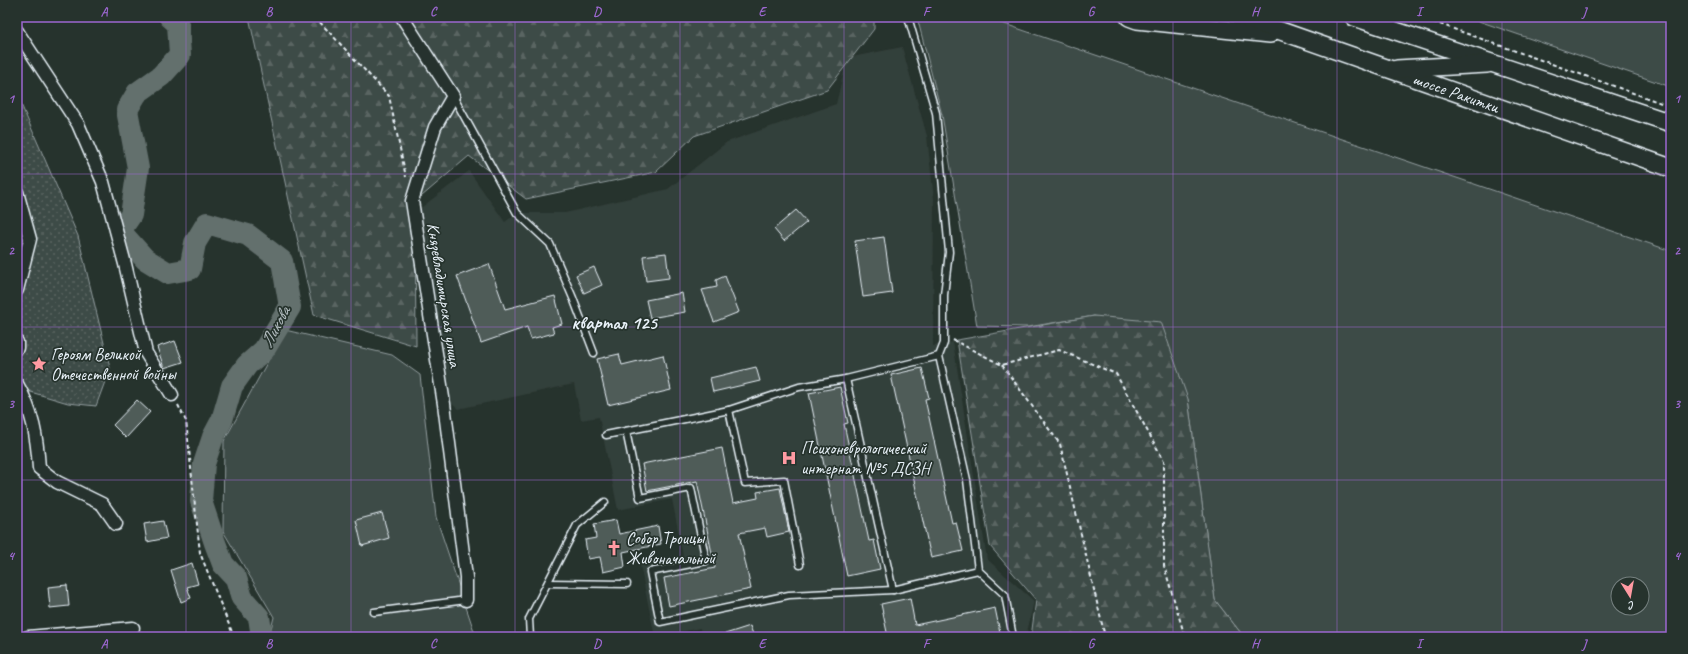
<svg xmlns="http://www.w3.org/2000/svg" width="1688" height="654" viewBox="0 0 1688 654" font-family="Caveat,sans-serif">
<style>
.built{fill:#333f3a}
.green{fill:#3e4b47;stroke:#939ea0;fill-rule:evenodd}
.forest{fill:url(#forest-firs);stroke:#939ea0}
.park{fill:url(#park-dots);stroke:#939ea0}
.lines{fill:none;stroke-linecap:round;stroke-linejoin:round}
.river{stroke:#636f6d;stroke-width:22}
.building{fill:#505c59;stroke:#e8f1f8}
.lane-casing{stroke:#e8f1f8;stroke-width:9}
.street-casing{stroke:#e8f1f8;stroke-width:15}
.secondary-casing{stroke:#e8f1f8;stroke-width:20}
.path{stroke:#e8f1f8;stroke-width:2;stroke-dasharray:4 3;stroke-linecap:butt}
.lane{stroke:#26332d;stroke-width:6}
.street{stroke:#26332d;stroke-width:12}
.secondary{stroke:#26332d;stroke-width:17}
.grid{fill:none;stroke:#9c67d0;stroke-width:1;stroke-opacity:0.55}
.labels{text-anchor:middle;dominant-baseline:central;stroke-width:3.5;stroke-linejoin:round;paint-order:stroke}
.street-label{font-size:17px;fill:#e8f1f8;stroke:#26332d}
.poi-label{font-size:17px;fill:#e8f1f8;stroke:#26332d;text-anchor:start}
.water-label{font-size:18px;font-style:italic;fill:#b3bdc0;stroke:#26332d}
.quarter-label{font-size:19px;font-weight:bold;fill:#e8f1f8;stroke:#26332d}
.neatline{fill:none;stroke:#9c67d0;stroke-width:1.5}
.grid-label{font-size:13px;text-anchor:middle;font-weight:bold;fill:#9c67d0}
</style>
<defs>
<pattern id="forest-firs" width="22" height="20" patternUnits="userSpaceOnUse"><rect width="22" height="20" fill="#3e4b47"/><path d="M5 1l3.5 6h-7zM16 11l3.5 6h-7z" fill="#5a6562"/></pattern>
<pattern id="park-dots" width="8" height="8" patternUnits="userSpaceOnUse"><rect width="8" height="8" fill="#3e4b47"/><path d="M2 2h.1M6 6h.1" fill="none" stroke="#5a6562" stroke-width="1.8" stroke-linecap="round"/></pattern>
</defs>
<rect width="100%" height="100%" fill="#26332d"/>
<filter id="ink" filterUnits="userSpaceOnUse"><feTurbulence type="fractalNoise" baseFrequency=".025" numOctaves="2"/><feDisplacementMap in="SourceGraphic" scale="8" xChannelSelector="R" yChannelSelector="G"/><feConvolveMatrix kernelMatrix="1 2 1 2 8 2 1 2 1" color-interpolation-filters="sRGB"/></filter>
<g filter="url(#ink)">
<polygon class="built" points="902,47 927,136 934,199 933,346 953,342 987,559 1034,601 1026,637 701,637 700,628 655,637 640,565 683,556 672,499 618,510 599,417 581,420 574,384 458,409 446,399 418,210 469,171 505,222 517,213 565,213 668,189 727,142 836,104 847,58"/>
<g class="green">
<path d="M917,17H984L1671,251V637H1244L1215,600L1188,399L1094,316L1028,327L977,326L942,115ZM1618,584H1642V608H1618Z"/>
<polygon points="1467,17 1671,17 1671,87"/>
<polygon points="285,330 392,355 420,375 436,517 476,637 269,637 274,617 223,531 224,441"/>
</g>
<g class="forest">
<polygon points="249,17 874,17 874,29 827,90 694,136 656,172 526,199 469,156 415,202 416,346 314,315"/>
<polygon points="1094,316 1161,322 1188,399 1215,600 1244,637 1031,637 1036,600 990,546 957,340"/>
</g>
<polygon class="park" points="17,95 78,236 110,368 96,406 68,403 17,388"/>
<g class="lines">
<polyline class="river" points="170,17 178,24 180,55 161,76 137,93 127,110 138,168 131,215 120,231 145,259 168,273 190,269 195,243 207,223 248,235 282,261 290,307 264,350 247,365 232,386 222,420 213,437 204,464 201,501 215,543 223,564 236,578 242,598 259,617 262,637"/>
</g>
<g class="building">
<polygon points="796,210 807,222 784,241 774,229"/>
<polygon points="884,237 892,293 863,297 855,241"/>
<polygon points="666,253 669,278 646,281 643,256"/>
<polygon points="489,264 505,309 555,296 562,324 552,327 554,333 531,339 527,327 481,343 457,276"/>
<polygon points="594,267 602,285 584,293 576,275"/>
<polygon points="725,276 739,312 714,322 702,290 717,287 716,280"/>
<polygon points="682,293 685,312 650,318 646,300"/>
<polygon points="175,341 183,362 164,368 157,347"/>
<polygon points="619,354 622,365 663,355 671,390 608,405 597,359"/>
<polygon points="756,367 760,381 713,392 710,378"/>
<polygon points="922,368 929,398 925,399 952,523 956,522 963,551 931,558 891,375"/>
<polygon points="840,387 848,423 844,424 869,541 874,540 880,569 847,576 809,393"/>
<polygon points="137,400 150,412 126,438 113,425"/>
<polygon points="722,448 733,503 758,498 757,492 780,488 789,532 767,537 765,528 739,533 751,589 669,606 664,578 715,568 697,481 647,491 642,464"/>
<polygon points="382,513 389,538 362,546 356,520"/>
<polygon points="616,520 619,534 658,526 661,544 623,552 625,567 603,572 600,557 588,559 585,540 596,538 594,524"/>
<polygon points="163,521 167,538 147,542 144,524"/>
<polygon points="192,563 198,584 187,587 191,598 181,602 171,570"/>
<polygon points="67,585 69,606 50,608 48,587"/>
<polygon points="910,598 915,625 995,608 1001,637 888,637 881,604"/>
<polygon points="750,626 754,637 722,637 722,635"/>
</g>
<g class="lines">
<g class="lane-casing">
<g id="lane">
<polyline points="908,17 936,113 949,252 944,295 944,343 939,356 967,480 978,570 1005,595 1013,637"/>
<polyline points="453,96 517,213 550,244 573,298 594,353"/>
<polyline points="846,379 893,590"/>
<polyline points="729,410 745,483 784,480 800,565"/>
<polyline points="626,431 640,498 691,488 706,561 650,572 660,622 789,595 893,590 978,570"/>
<polyline points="606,435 729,410 799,387 846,379 939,356"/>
<polyline points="548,583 627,584"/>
<polyline points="374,612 466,600"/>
<polyline points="530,637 529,619 577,525 605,502"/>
</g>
</g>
<g class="street-casing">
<g id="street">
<polyline points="402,17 453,96 435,127 412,201 444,404 466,577 466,600"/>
<polyline points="17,31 78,124 103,182 125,264 146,353 172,395"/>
<polyline points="17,192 30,239 17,290"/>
<polyline points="17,342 17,348"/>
<path d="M17,384C33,412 37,437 39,468L57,482L102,504L116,524"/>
<polyline points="28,637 133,628"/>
</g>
</g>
<g class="secondary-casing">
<g id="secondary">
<polyline points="1129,17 1137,20 1270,34"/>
<path id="s1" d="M1241,17L1671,168"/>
<polyline points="1354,17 1671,123"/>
<polyline points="1397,69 1487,64"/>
</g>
</g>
<g class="path">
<polyline points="315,17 389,96 406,177"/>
<polyline points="1420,17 1664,104"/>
<polyline points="953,340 1002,365 1059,350 1116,374 1164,461 1164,566 1185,637"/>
<polyline points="1002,365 1060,444 1105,637"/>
<polyline points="178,405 186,421 200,553 234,637"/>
</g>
<use href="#lane" class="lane"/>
<use href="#street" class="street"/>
<use href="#secondary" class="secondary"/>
</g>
</g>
<path class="grid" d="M186,17V637M351,17V637M515,17V637M680,17V637M844,17V637M1008,17V637M1173,17V637M1337,17V637M1502,17V637M17,174H1671M17,327H1671M17,480H1671"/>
<defs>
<g id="sight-bare" transform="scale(1.2)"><path d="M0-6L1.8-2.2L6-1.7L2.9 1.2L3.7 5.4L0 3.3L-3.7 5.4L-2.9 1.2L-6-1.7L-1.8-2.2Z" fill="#ff9aa2" stroke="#26332d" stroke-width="2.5" paint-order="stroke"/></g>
<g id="hospital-bare" transform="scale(1.2)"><path d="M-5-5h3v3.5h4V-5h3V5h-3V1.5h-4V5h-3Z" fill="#ff9aa2" stroke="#26332d" stroke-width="2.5" paint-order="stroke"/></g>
<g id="church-bare" transform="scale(1.2)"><path d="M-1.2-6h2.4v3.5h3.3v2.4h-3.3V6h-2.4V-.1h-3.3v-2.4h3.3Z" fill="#ff9aa2" stroke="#26332d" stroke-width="2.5" paint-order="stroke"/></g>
</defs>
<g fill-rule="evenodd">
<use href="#sight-bare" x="39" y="364"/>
<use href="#hospital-bare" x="789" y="458"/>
<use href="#church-bare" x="614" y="548"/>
</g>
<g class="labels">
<g class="street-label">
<text stroke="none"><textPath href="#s1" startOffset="228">шоссе Ракитки</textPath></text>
<text transform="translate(444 295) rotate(81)">Князевладимирская улица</text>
</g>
<g class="poi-label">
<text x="51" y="354">Героям Великой<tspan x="51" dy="20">Отечественной войны</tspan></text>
<text x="801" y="448">Психоневрологический<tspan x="801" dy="20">интернат №5 ДСЗН</tspan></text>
<text x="626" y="538">Собор Троицы<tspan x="626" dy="20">Живоначальной</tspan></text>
</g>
<g class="water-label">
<text transform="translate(275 327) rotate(-62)">Ликова</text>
</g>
<g class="quarter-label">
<text x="614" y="323">квартал 125</text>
</g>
</g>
<rect width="1688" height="654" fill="none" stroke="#26332d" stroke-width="44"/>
<g transform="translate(1630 596) rotate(169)"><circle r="19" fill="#26332d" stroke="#747f7e"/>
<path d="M0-3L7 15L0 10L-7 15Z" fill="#ff9aa2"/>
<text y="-6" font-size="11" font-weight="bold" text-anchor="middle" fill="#e8f1f8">С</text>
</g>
<rect x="22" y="22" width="1644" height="610" class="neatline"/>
<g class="grid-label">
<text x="104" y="16">A</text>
<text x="269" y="16">B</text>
<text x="433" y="16">C</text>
<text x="597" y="16">D</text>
<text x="762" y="16">E</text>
<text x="926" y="16">F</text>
<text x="1091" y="16">G</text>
<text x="1255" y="16">H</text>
<text x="1419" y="16">I</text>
<text x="1584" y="16">J</text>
<text x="11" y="103">1</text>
<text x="1677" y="103">1</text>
<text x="11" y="255">2</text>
<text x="1677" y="255">2</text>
<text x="11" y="408">3</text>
<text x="1677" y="408">3</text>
<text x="11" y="560">4</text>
<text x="1677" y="560">4</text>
<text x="104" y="648">A</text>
<text x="269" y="648">B</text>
<text x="433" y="648">C</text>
<text x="597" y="648">D</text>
<text x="762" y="648">E</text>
<text x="926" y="648">F</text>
<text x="1091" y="648">G</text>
<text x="1255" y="648">H</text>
<text x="1419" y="648">I</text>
<text x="1584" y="648">J</text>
</g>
</svg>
